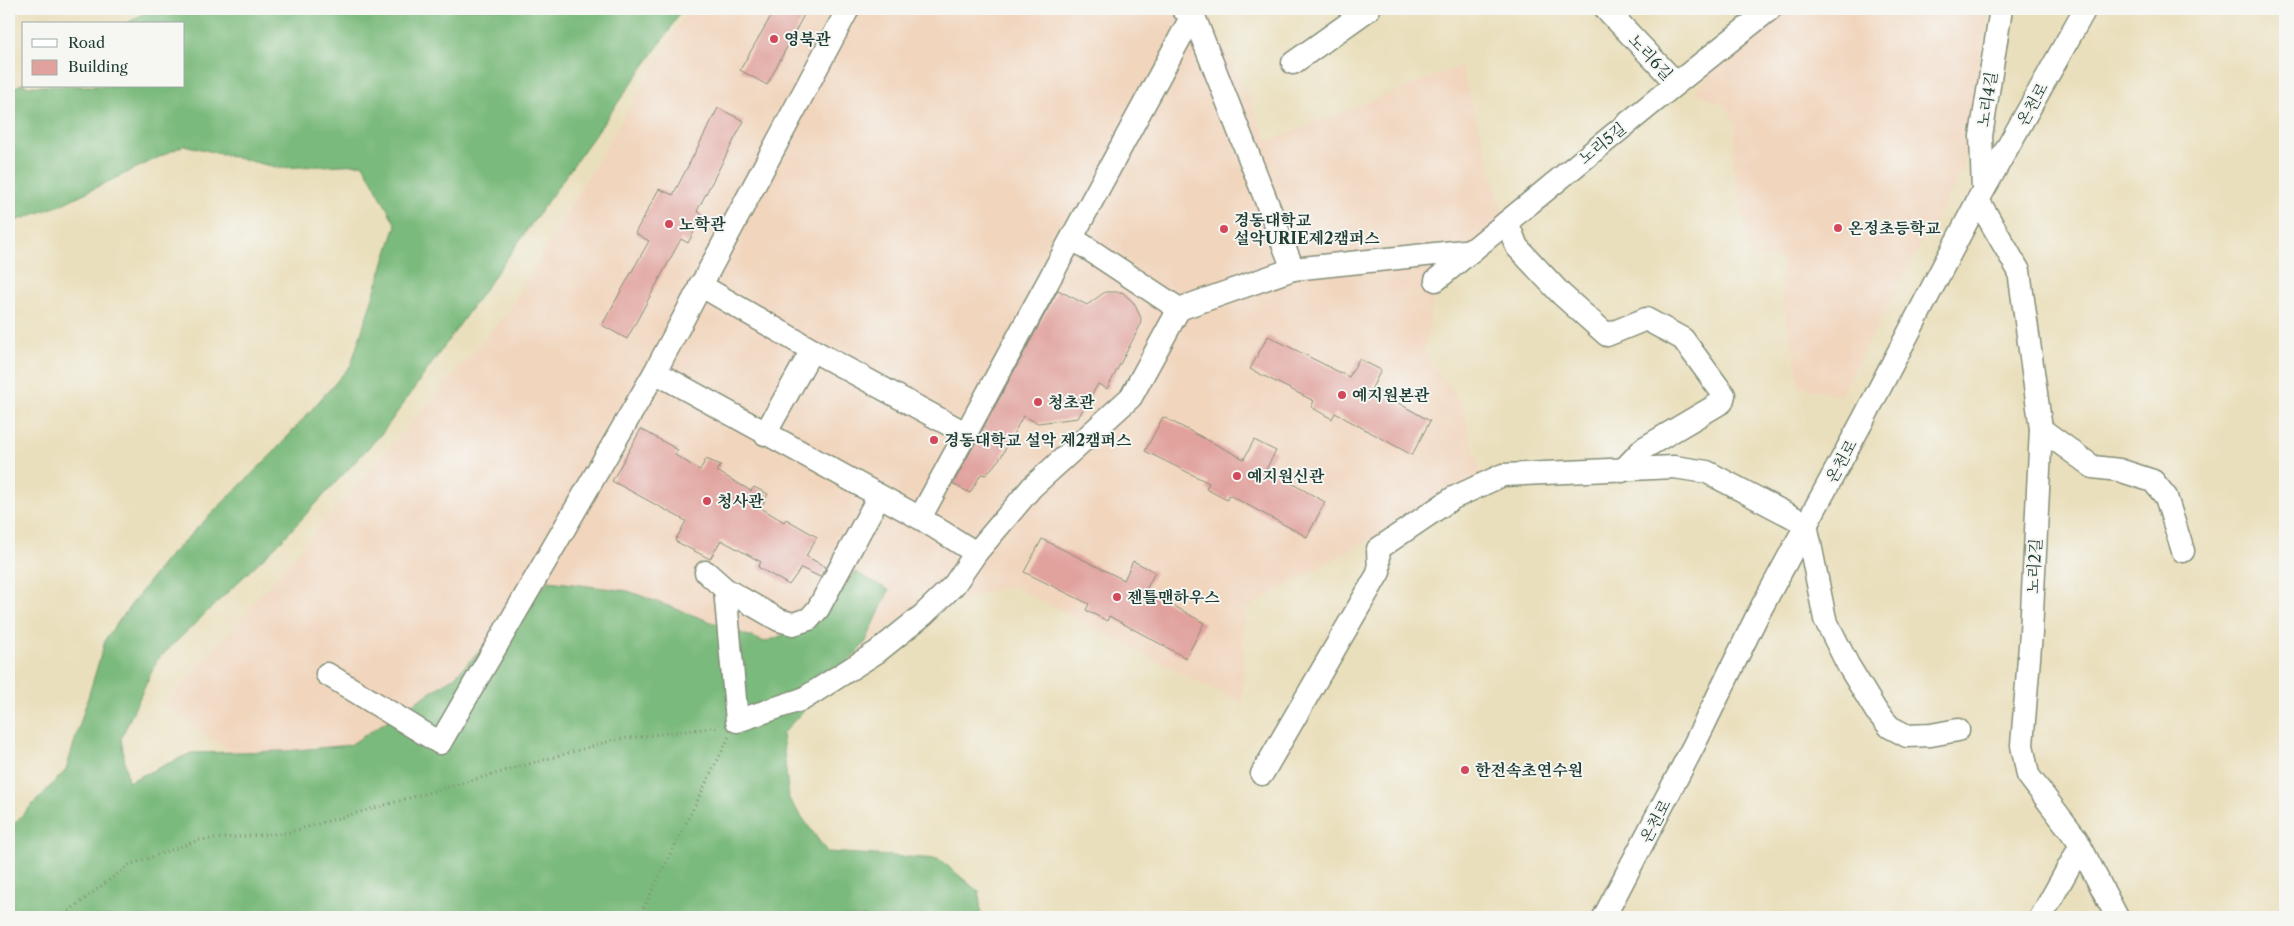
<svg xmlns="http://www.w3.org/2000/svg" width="2294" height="926" viewBox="0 0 2294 926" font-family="'Libre Caslon Text','Noto Serif KR',serif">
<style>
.built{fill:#f1d5bd}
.forest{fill:#7aba7c;stroke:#4c7c58}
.building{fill:#e1a29d}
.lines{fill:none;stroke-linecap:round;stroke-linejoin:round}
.minor-casing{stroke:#848e78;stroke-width:25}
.path{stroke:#848e78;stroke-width:3;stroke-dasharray:1 4;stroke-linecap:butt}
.minor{stroke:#fff;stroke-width:22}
.poi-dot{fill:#d1495b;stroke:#f6f6f2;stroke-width:2}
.labels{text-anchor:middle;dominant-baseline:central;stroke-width:4;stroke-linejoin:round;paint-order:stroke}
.poi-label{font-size:16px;font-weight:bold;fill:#1f3d34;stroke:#f6f6f2;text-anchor:start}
.street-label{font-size:16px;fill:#1f3d34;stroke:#f6f6f2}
</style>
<rect width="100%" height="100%" fill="#f6f6f2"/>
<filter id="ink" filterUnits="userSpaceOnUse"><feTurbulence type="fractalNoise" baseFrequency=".02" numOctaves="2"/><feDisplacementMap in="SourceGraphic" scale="10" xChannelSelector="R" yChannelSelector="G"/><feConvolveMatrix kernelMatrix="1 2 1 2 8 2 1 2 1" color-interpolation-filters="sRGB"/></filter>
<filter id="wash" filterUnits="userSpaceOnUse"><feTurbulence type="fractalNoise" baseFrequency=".0096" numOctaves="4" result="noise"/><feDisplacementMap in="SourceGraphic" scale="20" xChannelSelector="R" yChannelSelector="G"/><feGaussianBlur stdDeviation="1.12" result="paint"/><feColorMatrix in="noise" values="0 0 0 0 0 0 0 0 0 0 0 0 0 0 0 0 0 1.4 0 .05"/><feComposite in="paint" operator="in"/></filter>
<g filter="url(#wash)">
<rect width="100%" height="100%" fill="#eadfbc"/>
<g class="built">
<polygon points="688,9 1227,9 1210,16 1268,141 1461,66 1506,222 1436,280 1424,354 1461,403 1482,477 1244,609 1243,703 1206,686 1011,585 902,618 821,674 252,767 165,705 507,313"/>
<polygon points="1791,9 1989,9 1962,173 1903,277 1840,396 1800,387 1780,285 1783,260 1751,256 1733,165 1735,125 1726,105 1694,92 1720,62"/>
</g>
<polygon class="forest" points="151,9 681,9 669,31 383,432 282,540 157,660 121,738 128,782 191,753 286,751 350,745 454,677 549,581 628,591 765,642 819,621 855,572 889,590 865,643 782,734 789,799 827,852 939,859 979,892 981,917 9,917 9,829 66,770 106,638 166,559 274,452 351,365 396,225 363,164 279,168 184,145 58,206 9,223 9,90 24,83 24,86 184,86 184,24 126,24"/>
<g id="blocks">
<g class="building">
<polygon points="775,9 807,9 767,85 740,70"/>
<polygon points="718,108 744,121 697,211 703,215 688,243 681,239 627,339 602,325 649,241 635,233 659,189 673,195"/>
<polygon points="1058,290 1087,305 1105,292 1122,292 1134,303 1141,318 1140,326 1107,389 1098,384 1078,418 1038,423 1023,416 1001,457 986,475 981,474 970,493 953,484"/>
<polygon points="1268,336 1349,377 1359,359 1381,370 1372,388 1430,421 1412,455 1335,413 1332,419 1311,407 1314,401 1250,369"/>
<polygon points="1163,417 1244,459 1254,440 1276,451 1266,469 1325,502 1307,537 1229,495 1227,500 1206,489 1209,483 1145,451"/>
<polygon points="641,429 678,450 675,455 700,470 706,459 721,465 717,471 751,491 754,487 768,494 761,508 784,522 786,519 817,537 806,556 826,567 820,577 801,568 789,585 758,567 761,562 721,540 710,559 675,541 686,521 612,481"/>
<polygon points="1042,539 1124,580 1133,561 1155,572 1146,590 1204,623 1186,658 1109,616 1107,621 1086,610 1089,604 1024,572"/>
</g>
</g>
</g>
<g filter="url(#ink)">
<use href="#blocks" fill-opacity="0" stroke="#848e78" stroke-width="1"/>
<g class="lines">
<g class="minor-casing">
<g id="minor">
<polyline points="1606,9 1676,83"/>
<polyline points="1193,14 1293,269"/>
<polyline points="1293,63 1369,9"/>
<polyline points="1983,190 1981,136 2001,9"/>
<polyline points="1978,200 2019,271 2041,429 2031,633 2022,745 2028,775 2076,838 2117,917"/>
<polyline points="1507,222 1517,247 1561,294 1607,335 1646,319 1683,339 1724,395 1722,402 1644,448 1622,471"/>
<polyline points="1072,238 1179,309 1293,269 1473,250"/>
<polyline points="1436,280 1667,91 1770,9"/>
<polyline points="700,285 812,350 965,433"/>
<polyline points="655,372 920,518 1193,14 1183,9"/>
<polyline points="2041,429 2093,467 2119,470 2153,481 2166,497 2183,551"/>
<polyline points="765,434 812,350"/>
<polyline points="920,518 976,553 1032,487 1131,397 1179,309"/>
<polyline points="706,572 725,589 779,620 793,624 809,619 818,609 879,496"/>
<polyline points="725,589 737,721 803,699 877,652 923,615 954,585 976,553"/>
<polyline points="327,674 440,743 655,372 848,9"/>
<polyline points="1262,774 1379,572 1378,549 1453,498 1503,475 1674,467 1707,472 1806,524 1825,619 1848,665 1876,711 1890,727 1907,736 1931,735 1958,730"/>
<polyline points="1604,917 1694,745 1759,612 1863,420 1978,200 2085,9"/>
<polyline points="2041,917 2080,847"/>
</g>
</g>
<g class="path">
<polyline points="61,917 129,865 199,840 286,833 614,740 719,727"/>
<polyline points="639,917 729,737"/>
</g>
<use href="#minor" class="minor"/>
</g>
</g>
<g class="poi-dot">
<circle cx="774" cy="39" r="5"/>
<circle cx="669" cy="224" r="5"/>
<circle cx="1838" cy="228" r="5"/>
<circle cx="1224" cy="229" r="5"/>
<circle cx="1342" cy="395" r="5"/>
<circle cx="1038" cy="402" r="5"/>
<circle cx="934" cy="440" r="5"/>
<circle cx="1237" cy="476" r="5"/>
<circle cx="707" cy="501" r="5"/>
<circle cx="1117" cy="597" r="5"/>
<circle cx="1465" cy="770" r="5"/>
</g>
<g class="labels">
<g class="poi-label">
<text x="784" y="39">영북관</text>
<text x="1234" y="220">경동대학교<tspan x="1234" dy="18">설악URIE제2캠퍼스</tspan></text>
<text x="679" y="224">노학관</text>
<text x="1848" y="228">온정초등학교</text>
<text x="1352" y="395">예지원본관</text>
<text x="1048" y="402">청초관</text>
<text x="944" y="440">경동대학교 설악 제2캠퍼스</text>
<text x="1247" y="476">예지원신관</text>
<text x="717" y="501">청사관</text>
<text x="1127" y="597">젠틀맨하우스</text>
<text x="1475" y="770">한전속초연수원</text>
</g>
<g class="street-label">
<text transform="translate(1651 57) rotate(47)">노리6길</text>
<text transform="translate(1987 99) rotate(-81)">노리4길</text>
<text transform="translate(2032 104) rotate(-61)">온천로</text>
<text transform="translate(1602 143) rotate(-39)">노리5길</text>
<text transform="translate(1841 461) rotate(-61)">온천로</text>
<text transform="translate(2034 566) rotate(-87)">노리2길</text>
<text transform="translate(1655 821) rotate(-62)">온천로</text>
</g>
</g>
<rect width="2294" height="926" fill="none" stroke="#f6f6f2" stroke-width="30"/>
<rect x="22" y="22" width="162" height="65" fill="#f6f6f2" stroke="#a0aca6"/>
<rect x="32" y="39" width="25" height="8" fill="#ffffff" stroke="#a0aca6"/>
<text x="68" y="48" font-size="15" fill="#1f3d34">Road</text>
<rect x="32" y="60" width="25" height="15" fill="#e1a29d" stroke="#a0aca6"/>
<text x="68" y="72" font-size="15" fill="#1f3d34">Building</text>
</svg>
